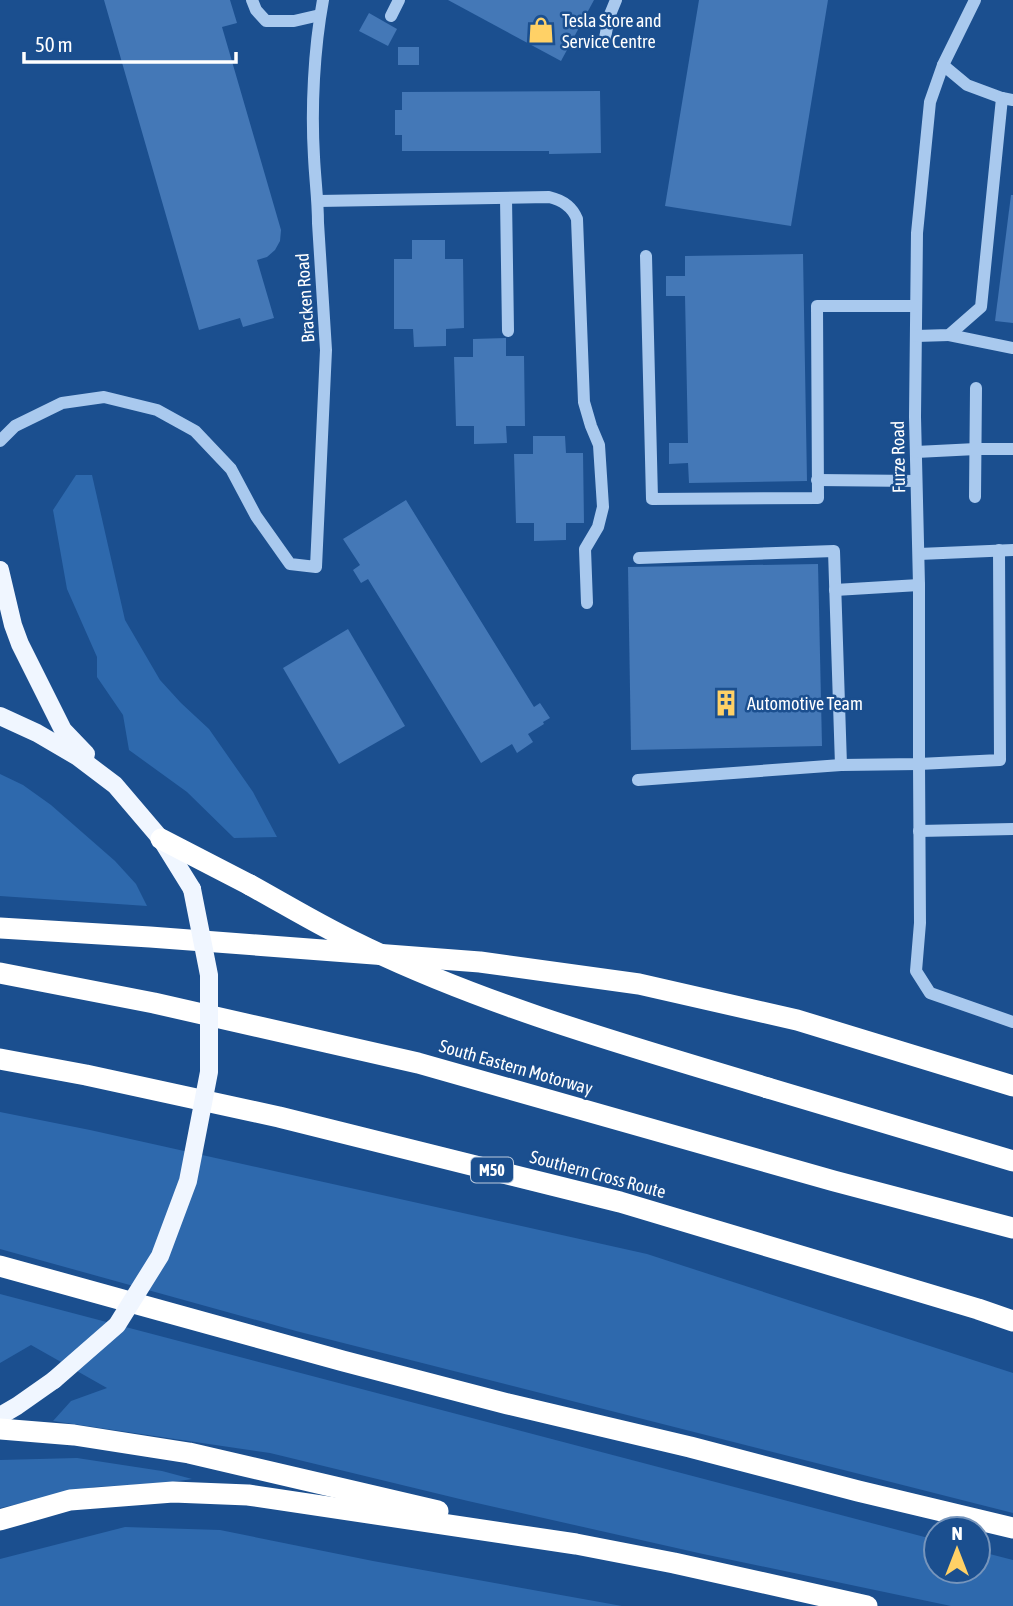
<svg xmlns="http://www.w3.org/2000/svg" width="1013" height="1606" viewBox="0 0 1013 1606" font-family="'Asap Condensed',sans-serif">
<style>
.green{fill:#2e69ad}
.building{fill:#4478b7}
.lines{fill:none;stroke-linecap:round;stroke-linejoin:round}
.minor{stroke:#a9c9ee;stroke-width:12}
.major{stroke:#f0f6ff;stroke-width:18}
.highway{stroke:#fff;stroke-width:21}
.major-bridge{stroke:#f0f6ff;stroke-width:18}
.highway-bridge{stroke:#fff;stroke-width:21}
.labels{text-anchor:middle;dominant-baseline:central;stroke-width:5;stroke-linejoin:round;paint-order:stroke}
.shield{fill:#1b4f8f;stroke:#bbcadd;stroke-width:2}
.shield-label{font-size:16px;font-weight:bold;fill:#fff}
.poi-label{font-size:18px;fill:#fff;stroke:#1b4f8f;text-anchor:start}
.street-label{font-size:18px;fill:#fff;stroke:#1b4f8f}
</style>
<rect width="100%" height="100%" fill="#1b4f8f"/>
<g class="green">
<polygon points="76,475 92,475 125,620 160,680 181,703 209,729 253,792 277,837 234,838 187,792 129,750 123,715 97,677 97,657 67,589 53,510"/>
<polygon points="0,774 23,785 51,805 115,861 136,884 147,906 0,896"/>
<polygon points="0,1112 90,1130 647,1254 1013,1373 1013,1513 296,1331 0,1249"/>
<polygon points="0,1294 936,1540 936,1571 978,1571 978,1551 1013,1560 1013,1606 951,1606 703,1554 468,1501 270,1453 53,1421 71,1401 107,1388 31,1345 0,1363"/>
<polygon points="77,1458 162,1471 192,1479 166,1483 94,1487 0,1508 0,1460"/>
<polygon points="125,1527 220,1530 373,1561 622,1606 0,1606 0,1559"/>
</g>
<g class="building">
<polygon points="104,0 230,0 237,23 222,27 281,230 280,241 275,250 267,257 257,260 274,318 243,327 240,318 199,330"/>
<polygon points="448,0 594,0 561,61"/>
<polygon points="699,0 828,0 791,226 665,206"/>
<polygon points="369,13 397,29 388,46 359,31"/>
<rect x="398" y="47" width="21" height="18"/>
<polygon points="600,91 601,153 549,154 549,151 402,151 402,135 395,135 395,110 402,110 402,92"/>
<polygon points="1011,195 1013,195 1013,323 995,321"/>
<polygon points="412,240 445,240 445,259 463,259 464,328 446,329 446,346 414,347 413,329 394,329 394,259 412,259"/>
<polygon points="803,254 807,481 689,483 688,463 669,464 669,443 688,443 685,296 666,296 666,276 685,276 685,256"/>
<polygon points="506,338 506,356 524,356 525,426 506,426 507,443 474,444 474,426 456,426 454,357 473,357 473,339"/>
<polygon points="533,436 565,436 566,453 583,453 584,523 566,523 566,540 534,541 534,523 516,523 514,454 533,454"/>
<polygon points="406,500 534,707 540,703 550,718 543,722 544,724 528,734 533,742 517,753 512,744 481,763 368,579 361,583 353,570 360,565 343,539"/>
<polygon points="818,564 822,746 631,750 628,567"/>
<polygon points="348,629 405,726 339,764 283,668"/>
</g>
<g class="lines">
<g class="minor">
<polyline points="252,0 256,10 266,21 294,21 320,15"/>
<polyline points="975,0 943,65 930,102 917,233 915,417 919,585 919,764 920,923 916,971 930,993 1013,1022"/>
<polyline points="391,16 399,0"/>
<polyline points="605,38 609,17 616,0"/>
<polyline points="943,65 967,85 1002,98 1013,100"/>
<polyline points="506,198 508,331"/>
<path d="M318,201L549,197C562,200 572,206 577,219L584,402L591,426L599,445L603,507L598,527L585,549L587,603"/>
<polyline points="646,256 652,499 818,498 817,306 916,306"/>
<polyline points="949,335 1013,348"/>
<polyline points="916,336 949,335 981,307 1002,98"/>
<path d="M0,441L15,426L62,403L104,397L157,410L195,431L231,469L256,516L290,564L316,567L326,350L318,223C318,200 315,179 314,157C311,108 314,49 323,0"/>
<polyline points="916,452 976,449 1013,449"/>
<polyline points="817,480 916,481"/>
<polyline points="975,497 976,388"/>
<polyline points="919,554 1013,550"/>
<polyline points="639,558 834,551 841,765"/>
<polyline points="835,590 919,585"/>
<polyline points="638,780 841,765 919,764 1000,760 999,550"/>
<polyline points="919,831 1013,829"/>
</g>
<g class="major">
<polyline points="0,570 13,625 20,644 63,730 86,754"/>
<polyline points="0,716 37,733 78,757 115,785 161,839 192,889"/>
<polyline points="0,1416 17,1406 54,1380"/>
</g>
<g class="highway">
<polyline points="161,839 250,885"/>
<polyline points="0,928 150,937 480,962 639,984 797,1020 1013,1086"/>
<polyline points="0,973 154,1003 418,1063 834,1181 1013,1228"/>
<polyline points="0,1059 86,1075 279,1117 620,1202 978,1309 1013,1321"/>
<polyline points="768,1088 1013,1161"/>
<polyline points="0,1266 343,1361 508,1404 690,1447 858,1491 1013,1528"/>
<polyline points="0,1429 74,1435 189,1453 438,1511"/>
<polyline points="0,1520 70,1500 173,1492 248,1495 576,1544 674,1563 867,1606"/>
</g>
<polyline class="major-bridge" points="54,1380 117,1325 160,1256 188,1181 209,1072 209,975 192,889"/>
<path class="highway-bridge" d="M250,885C288,906 327,930 367,948C495,1009 633,1047 768,1088"/>
</g>
<defs>
<g id="shop-bare" transform="scale(2.1)"><path d="M-5-2.5h2.3a2.7 3.5 0 0 1 5.4 0H5L5.5 6h-11ZM-1.5-2.5h3a1.5 2.3 0 0 0-3 0Z" fill="#ffd166" stroke="#1b4f8f" stroke-width="2.5" paint-order="stroke"/></g>
<g id="building-bare" transform="scale(2.1)"><path d="M-4-6H4V6H1V3H-1V6H-4ZM-2.5-4.3h1.7v1.8h-1.7ZM.8-4.3h1.7v1.8H.8ZM-2.5-1h1.7V.8h-1.7ZM.8-1h1.7V.8H.8Z" fill="#ffd166" stroke="#1b4f8f" stroke-width="2.5" paint-order="stroke"/></g>
</defs>
<g fill-rule="evenodd">
<use href="#shop-bare" x="541" y="30"/>
<use href="#building-bare" x="726" y="703"/>
</g>
<g class="labels">
<rect class="shield" x="471" y="1157.5" width="42" height="25" rx="5"/>
<g class="shield-label">
<text x="492" y="1170">M50</text>
</g>
<g class="poi-label">
<text x="562" y="20">Tesla Store and<tspan x="562" dy="21">Service Centre</tspan></text>
<text x="747" y="703">Automotive Team</text>
</g>
<g class="street-label">
<text transform="translate(305 298) rotate(-94)">Bracken Road</text>
<text transform="translate(898 457) rotate(-91)">Furze Road</text>
<text transform="translate(516 1067) rotate(16)">South Eastern Motorway</text>
<text transform="translate(598 1174) rotate(15)">Southern Cross Route</text>
</g>
</g>
<g transform="translate(957 1550)"><circle r="33" fill="#1b4f8f" stroke="#7695bc" stroke-width="2"/>
<path d="M0-5L12 26L0 18L-12 26Z" fill="#ffd166"/>
<text y="-10" font-size="19" font-weight="bold" text-anchor="middle" fill="#ffffff">N</text>
</g>
<path d="M24 52v10h212v-10" fill="none" stroke="#ffffff" stroke-width="3.5"/>
<text x="35" y="52" font-size="21" fill="#ffffff" stroke="#1b4f8f" stroke-width="5" paint-order="stroke">50 m</text>
</svg>
